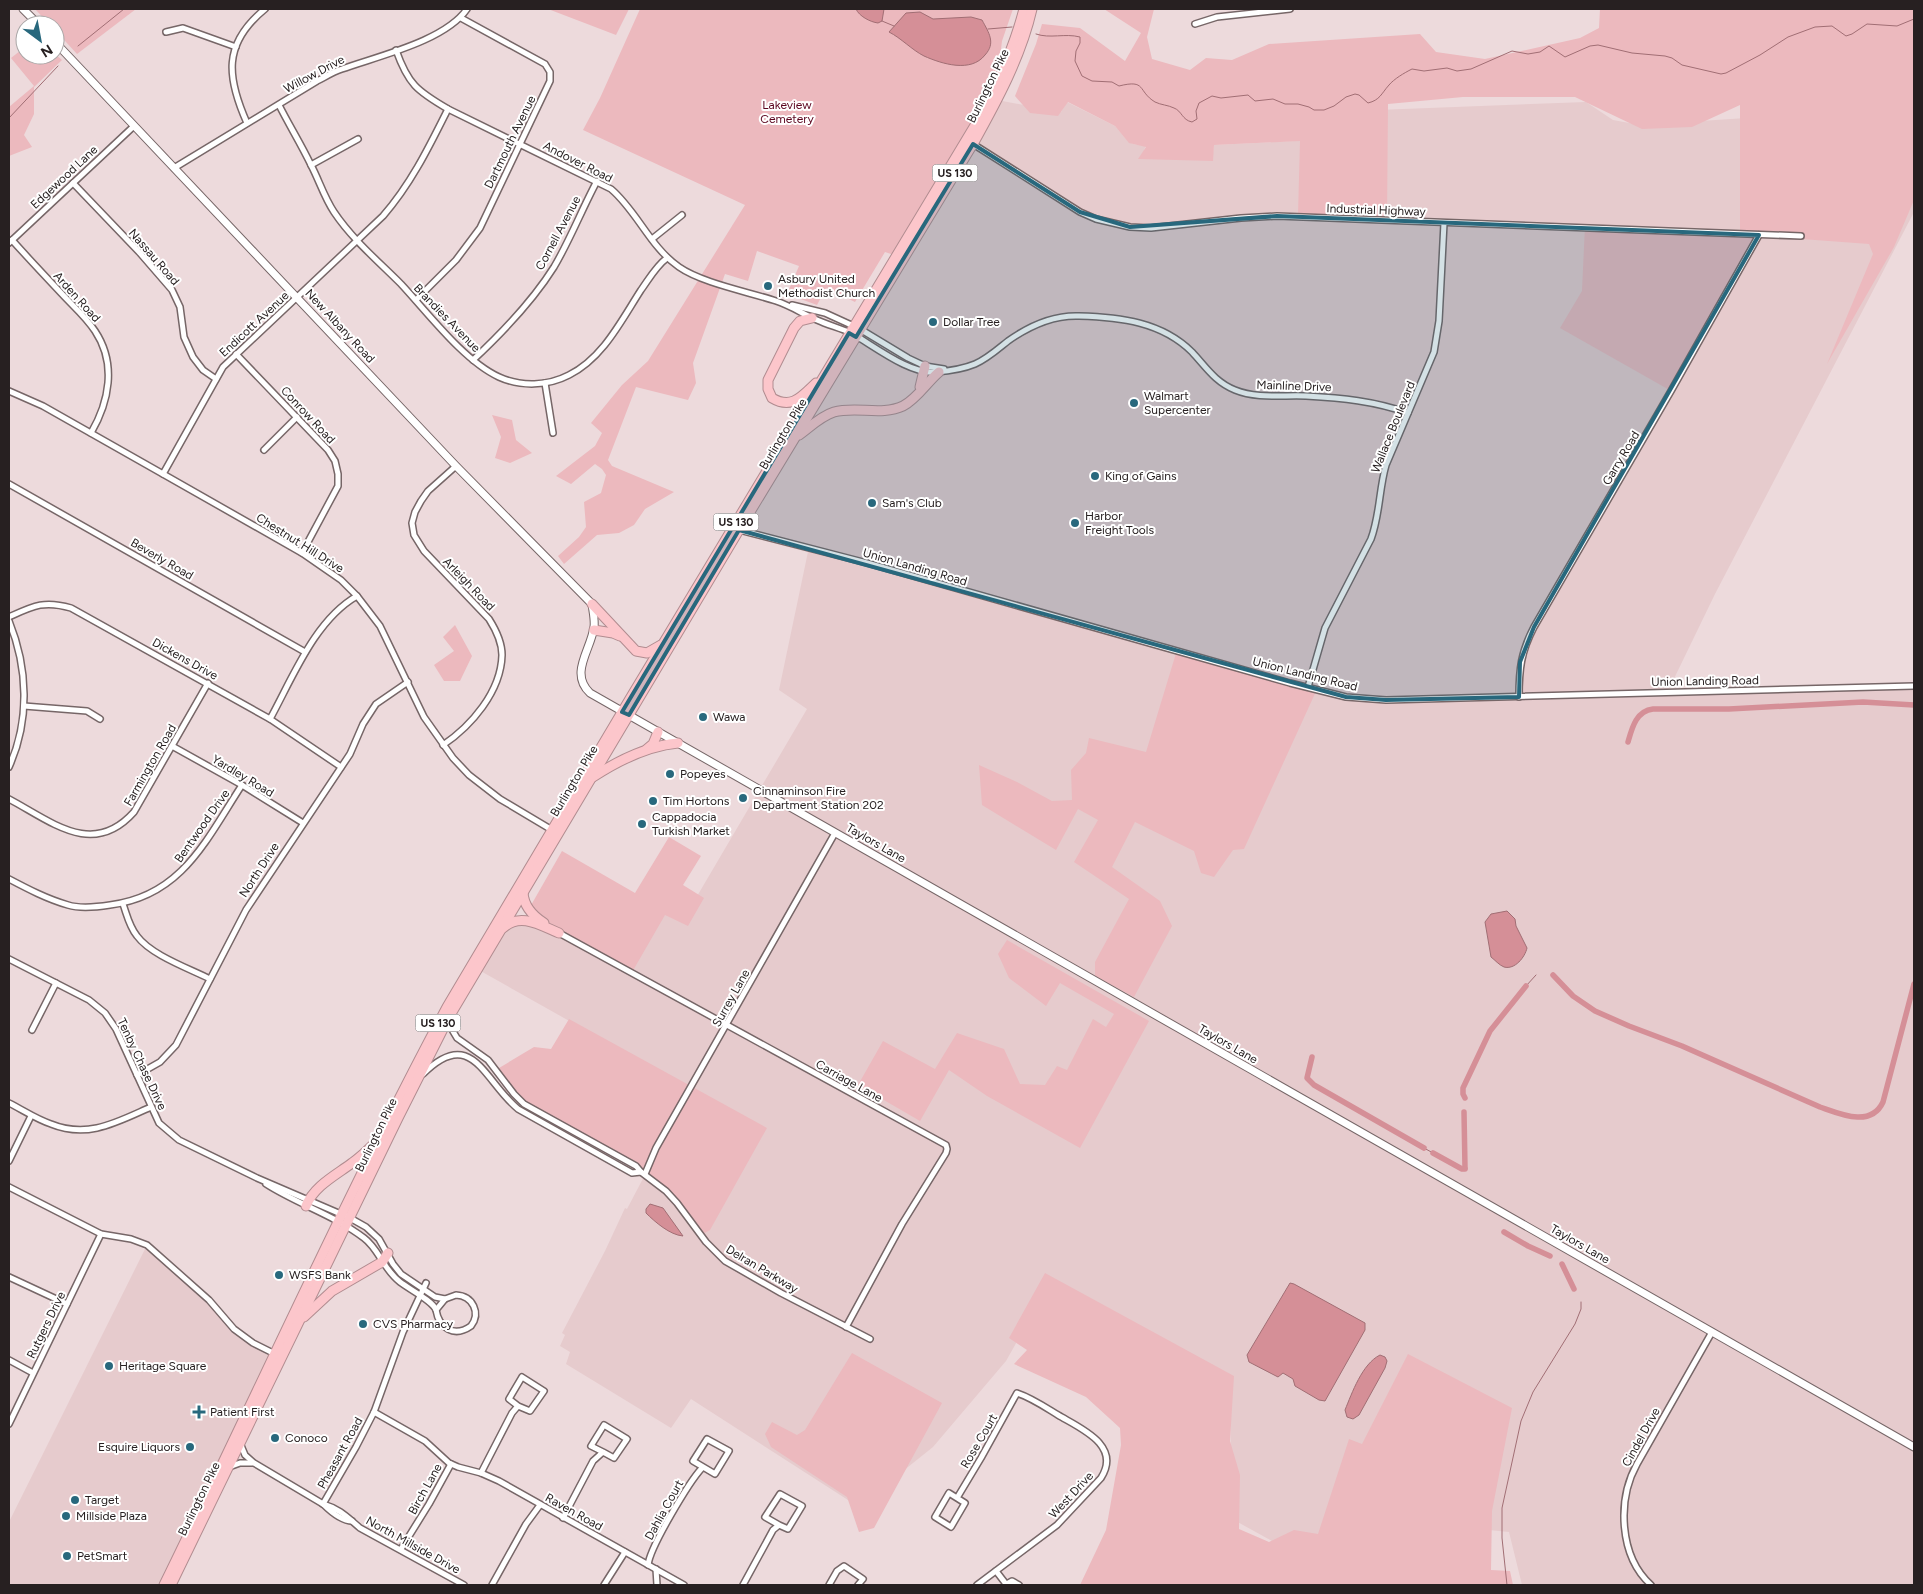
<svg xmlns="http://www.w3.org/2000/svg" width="1923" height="1594" viewBox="0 0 1923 1594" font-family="Figtree,sans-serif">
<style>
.built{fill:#e6cbcd}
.green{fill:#ecb9be}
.water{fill:#d58f97;stroke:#a16e74}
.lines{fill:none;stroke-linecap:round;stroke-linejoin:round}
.stream{stroke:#a16e74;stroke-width:1}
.canal{stroke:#d58f97;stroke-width:5.5}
.street-casing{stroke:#766667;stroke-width:8}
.secondary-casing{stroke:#766667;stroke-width:9}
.highway-casing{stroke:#b18c90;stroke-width:11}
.street{stroke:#fff;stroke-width:5}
.secondary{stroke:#fff;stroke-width:7}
.highway{stroke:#fcc6cb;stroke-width:9}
.marked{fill:#28687d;fill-opacity:0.2;stroke:#28687d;stroke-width:4;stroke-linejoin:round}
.poi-dot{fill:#28687d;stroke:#fff;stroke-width:2}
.labels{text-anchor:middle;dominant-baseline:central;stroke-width:4;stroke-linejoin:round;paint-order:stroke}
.shield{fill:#fff;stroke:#686364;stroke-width:1}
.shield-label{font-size:11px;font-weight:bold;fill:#272021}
.street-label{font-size:12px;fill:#272021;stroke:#fff}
.park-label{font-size:12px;fill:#5b051f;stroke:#fff}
.poi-label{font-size:12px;fill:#272021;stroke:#fff;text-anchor:start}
</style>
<rect width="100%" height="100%" fill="#eddadc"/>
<g class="built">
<polygon points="997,100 1061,112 1067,102 1115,126 1127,140 1133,144 1146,146 1144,150 1213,153 1214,145 1295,141 1351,111 1586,102 1613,120 1640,125 1746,118 1914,112 1914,212 1715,594 1668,691 1914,686 1914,1585 1522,1585 1509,1532 1479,1529 1281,1546 1234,1520 1231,1469 1230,1387 1052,1280 1006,1361 933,1447 898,1475 876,1518 691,1399 671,1428 566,1364 570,1352 560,1346 565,1335 562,1333 605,1251 625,1208 627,1209 690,1089 477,969 506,925 668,908 686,915 807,709 779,690 809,547 739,530"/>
<polygon points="147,1245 180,1273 234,1329 275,1354 164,1585 9,1585 9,1522"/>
</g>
<g class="green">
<polygon points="35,9 136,9 77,54 55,30 55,25 50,25"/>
<polygon points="548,9 629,9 616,35"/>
<polygon points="640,9 1013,9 1002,41 997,83 897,256 885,252 855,302 826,288 817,305 787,294 799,266 757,251 748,281 725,274 693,363 696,383 688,400 636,387 608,460 612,466 674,492 645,509 634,525 619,533 597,535 564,564 558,556 579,537 586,527 584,502 601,493 606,475 602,469 595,464 571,484 556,476 595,446 602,433 591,423 622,385 648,361 745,205 583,130 600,98"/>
<polygon points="1104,9 1154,9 1147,37 1152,59 1190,70 1206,58 1232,60 1269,44 1420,34 1436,52 1485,59 1580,38 1599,28 1600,9 1914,9 1914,200 1894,247 1827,364 1873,254 1869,244 1760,236 1673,392 1560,328 1582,291 1585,226 1740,231 1740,105 1692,127 1642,129 1575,97 1463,97 1388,104 1387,219 1298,215 1300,141 1214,145 1213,161 1138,159 1146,147 1129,143 1115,126 1068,102 1058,116 1030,113 1015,96 1036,44 1042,24 1080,28 1125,61 1141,33"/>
<polygon points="25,47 25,55 55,54 62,60 34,87 34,114 24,135 32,147 9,156 9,107 34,86 11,58"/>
<polygon points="492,415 512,420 516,440 532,453 510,463 495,458 501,437"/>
<polygon points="455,625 472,656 460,681 444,681 434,665 454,651 443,637"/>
<polygon points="1177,650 1318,687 1244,849 1233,850 1214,877 1201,873 1194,851 1135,822 1112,867 1160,901 1172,926 1134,997 1095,976 1095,962 1129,899 1074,862 1098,820 1078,809 1056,850 982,805 979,765 1017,782 1052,801 1072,800 1071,770 1086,753 1089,738 1146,752"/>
<polygon points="669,837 701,856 683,885 704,898 688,926 665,915 631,974 526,914 562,851 635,893"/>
<polygon points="1007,940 1149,1021 1080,1148 987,1096 949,1070 920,1121 858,1085 883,1041 935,1069 957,1033 1004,1049 1020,1084 1045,1085 1057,1066 1067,1070 1093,1019 1106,1027 1114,1014 1060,983 1046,1006 1009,978 998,954"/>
<polygon points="569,1019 767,1128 710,1230 699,1236 660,1186 645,1175 506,1091 494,1071 534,1047 551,1049"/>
<polygon points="1045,1273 1234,1376 1230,1441 1240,1475 1239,1529 1269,1542 1294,1530 1318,1534 1349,1439 1362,1444 1408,1354 1512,1408 1492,1511 1491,1570 1510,1571 1513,1585 1080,1585 1106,1530 1121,1445 1120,1428 1086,1397 1014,1364 1027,1350 1009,1338"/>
<polygon points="852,1353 942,1403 874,1528 859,1532 847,1497 771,1447 765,1434 772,1422 797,1435 805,1430"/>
</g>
<g class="water">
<path d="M856,9H884L882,21L878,23C870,22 859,16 856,9Z"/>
<path d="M920,12L933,19L971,17L982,20C989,33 996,43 985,55C971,73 942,64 924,56C912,50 901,38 889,32L906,13Z"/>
<path d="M1507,911L1515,919L1516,926L1527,948C1525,957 1515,970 1504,967C1499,965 1495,960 1491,957L1485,922L1491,914Z"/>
<path d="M650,1204L663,1208L683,1236C670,1235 655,1222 646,1213V1209Z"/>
<polygon points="1290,1283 1294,1284 1365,1323 1365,1330 1325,1401 1319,1400 1295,1386 1293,1379 1283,1373 1278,1377 1249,1362 1247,1355"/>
<path d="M1380,1355L1385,1357L1387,1361L1385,1368L1359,1415L1353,1419L1347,1417L1345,1410C1352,1393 1362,1364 1380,1355Z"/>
</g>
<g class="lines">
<g class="stream">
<polyline points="882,21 894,26"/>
<polyline points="988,29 1012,27"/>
<path d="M1036,34C1050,39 1065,33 1080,37V43L1076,51L1075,61L1082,76L1092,81L1112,82L1119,86C1147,79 1137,91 1155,102C1161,105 1168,105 1174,108C1182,111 1182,120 1192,122L1197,119L1196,111L1199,103L1212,96L1221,98L1248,95L1255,101L1273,99L1285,104H1298L1309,107L1314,110H1324L1334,106L1346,97L1355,94L1359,95L1368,103C1380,100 1381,94 1389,85C1394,79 1404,73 1412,69L1424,71L1447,68L1457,71L1471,69L1512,51L1528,54L1540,52L1549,46L1565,57L1590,46L1598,45L1632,53L1665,56L1672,58L1682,65L1721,74L1726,73L1760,55L1788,37L1815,27L1832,26L1846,36L1852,34L1867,24L1897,26L1914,19"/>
<polyline points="78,46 124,9"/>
<polyline points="9,118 58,66"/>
<polyline points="1526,986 1536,975"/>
<polyline points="1424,1148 1433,1153"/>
<polyline points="1507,1585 1502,1538 1502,1508 1521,1421 1533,1392 1575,1324 1581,1309 1581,1302"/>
</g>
<g class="canal">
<path d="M1628,742C1632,728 1636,711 1653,709H1729L1863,702L1914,705"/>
<path d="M1553,975L1573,996L1595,1011L1629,1026L1682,1046L1820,1107C1840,1114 1871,1128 1883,1102L1914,984"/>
<polyline points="1312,1057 1307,1078 1314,1085 1424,1148"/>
<polyline points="1465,1098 1463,1094 1463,1088 1490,1031 1526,986"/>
<polyline points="1464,1112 1465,1168"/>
<polyline points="1433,1153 1462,1169 1465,1169"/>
<polyline points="1504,1232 1528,1246 1550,1256"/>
<polyline points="1562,1264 1574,1289"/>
</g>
<g class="street-casing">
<g id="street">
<polyline points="1195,24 1217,17 1290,9"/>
<polyline points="166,32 183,28 236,47"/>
<path d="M396,50C408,84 417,91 448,109L611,189C637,211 650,247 679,267C702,283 749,292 776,301C791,306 803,314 817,320C828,325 840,328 851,333C873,345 910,375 936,372C949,371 963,369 975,364C987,359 998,349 1008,341C1029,326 1054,315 1079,316C1120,317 1162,322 1192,352C1206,367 1215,382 1235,390C1257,399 1282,395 1306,396C1342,398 1374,401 1408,413"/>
<path d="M279,105C289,125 301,144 311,165C319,180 324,197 334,212C352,239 378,261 401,284C428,313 464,361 499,377C521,387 548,386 569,375C603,358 621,321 641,290C649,279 656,266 667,258"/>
<path d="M247,123C227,78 222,44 265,9"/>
<polyline points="973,144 1080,212 1096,219 1130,227 1151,228 1241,218 1277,216 1801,236"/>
<polyline points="311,165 358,139"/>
<path d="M174,168L317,81C325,77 333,72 342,69C378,56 445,41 467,9"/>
<polyline points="73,183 139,252 172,290 180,307 184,337 193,357 203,370 216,379"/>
<polyline points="652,239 682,215"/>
<path d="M12,240C28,258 45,276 62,294C73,306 86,317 95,331C117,364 109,402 91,433"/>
<polyline points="9,243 134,126"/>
<polyline points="416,300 456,260 480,228 550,81 550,72 545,64 461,18"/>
<polyline points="792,305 825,313 860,329 908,358 925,366 944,369"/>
<polyline points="236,354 328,450 335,461 338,474 338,486 302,553"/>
<path d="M473,360C503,332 532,302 554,267C570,240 582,209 597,181"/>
<polyline points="545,383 553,433"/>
<polyline points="9,391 43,406 163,474 302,553 341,580 357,596 380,626 424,717 453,758 469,775 500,799 552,830"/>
<polyline points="264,450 297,417"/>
<path d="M163,474L223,367L383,216C411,184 429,147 448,109"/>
<polyline points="9,484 305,652"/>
<polyline points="739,530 867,563 1290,683 1346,697 1386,700 1914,686"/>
<path d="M9,617C33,606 44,600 71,608L270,719L341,767"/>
<path d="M9,621C28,668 30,720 9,767"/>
<path d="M1308,687L1325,628L1371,539C1380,515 1379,489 1386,465L1434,352L1439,321L1444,223"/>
<path d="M1519,697C1519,669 1521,652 1534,627L1671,391L1759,235"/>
<polyline points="24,706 87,711 100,719"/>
<path d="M270,719C293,677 315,620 357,596"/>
<path d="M443,745C471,726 501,692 502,655C502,642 496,630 489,619L424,551L414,535L412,523L415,512L421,501L428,491L456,466"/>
<polyline points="172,746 242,785 303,823"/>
<path d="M9,799C52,822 93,858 134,812L208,683"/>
<path d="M9,879C28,889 47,899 68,905C81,909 97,907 110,905C182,896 206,840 242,785"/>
<path d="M123,904C127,915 129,926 137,936C151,955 188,968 210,979"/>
<polyline points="559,933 946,1145 947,1149 946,1153 902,1224 846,1327"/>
<polyline points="9,959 89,1000 105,1013 116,1029 159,1123 179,1140 257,1178 350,1218 366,1227 379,1239 393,1264 401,1274 435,1297 445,1299"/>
<polyline points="449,1018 451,1028 457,1038 488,1060 514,1094 524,1104 636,1166 641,1172 666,1191 677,1203 706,1242 725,1261 781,1293 870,1339"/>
<polyline points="32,1030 56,983"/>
<path d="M423,1074C472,1025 484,1081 518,1109L632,1173L641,1172"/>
<polyline points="137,1075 160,1062 176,1045 246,910 350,754 363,724 376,704 408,682"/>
<path d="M9,1103C23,1110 36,1119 51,1124C88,1139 117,1122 151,1107"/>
<polyline points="9,1161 31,1116"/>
<polyline points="645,1174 656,1148 835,833"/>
<path d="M266,1184C297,1204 334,1215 364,1238C379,1249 383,1269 400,1282C409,1289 433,1301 436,1310"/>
<polyline points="9,1187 101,1234 131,1239 147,1245 209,1300 234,1329 253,1343 275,1354"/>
<polyline points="9,1277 67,1304"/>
<path d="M456,1295C473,1296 481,1313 471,1326C454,1338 439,1328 436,1310L445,1299Z"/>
<polyline points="9,1360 33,1373"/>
<polyline points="374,1412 425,1441 449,1463 458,1467 481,1473 499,1481 684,1585"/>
<polyline points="9,1424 101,1234"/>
<polygon points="707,1439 729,1451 715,1474 693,1461"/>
<path d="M240,1443L245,1455L254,1463L323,1504C330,1511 341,1521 352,1521"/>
<polyline points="229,1467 240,1463 252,1463"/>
<polyline points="481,1473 512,1413 518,1406 530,1411 544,1391 522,1377 509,1399 518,1406"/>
<path d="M957,1498L949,1493L935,1517L951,1527L965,1503L957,1498L981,1458L1017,1393C1032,1398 1045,1407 1058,1415C1080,1428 1122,1445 1101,1478L1057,1525L977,1585"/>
<polyline points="323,1504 356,1447 374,1412 403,1332 426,1283"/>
<path d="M323,1504C340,1509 347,1517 360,1528L464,1585"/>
<polyline points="563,1518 593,1461 603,1452 614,1458 627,1439 604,1425 591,1446 603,1452"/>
<polyline points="401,1549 429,1504 451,1464"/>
<path d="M648,1565C650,1547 689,1482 702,1468"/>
<polyline points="656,1569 657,1585"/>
<polyline points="996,1571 1006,1584"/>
<polyline points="492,1585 526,1524 540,1505"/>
<polyline points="604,1585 625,1552"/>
<polyline points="743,1585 773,1530 779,1525 788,1529 802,1506 780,1494 765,1517 779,1525"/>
<polyline points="829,1585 837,1571 844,1566 863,1579 858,1585"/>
<polyline points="1005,1585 1012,1581 1019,1585"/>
<path d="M1651,1585C1619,1556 1617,1500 1637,1464L1712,1332"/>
</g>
</g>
<g class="secondary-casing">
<g id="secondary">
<polyline points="23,9 39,25"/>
<path d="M55,42L456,466L592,604C593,612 595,620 594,627C591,650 569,673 590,693L1914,1447"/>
</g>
</g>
<g class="highway-casing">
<g id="highway">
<path d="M812,318L800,321L794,328L768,380V389L772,398C792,410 802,396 816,383"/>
<polyline points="920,387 925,366"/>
<path d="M799,435C810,427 821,416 834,412C856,406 882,416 903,406C917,399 927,382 939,372"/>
<polyline points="592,604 636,651 647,653 661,645"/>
<polyline points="594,630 613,633 620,636"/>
<polyline points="647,749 653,744 658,732"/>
<path d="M593,777C619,760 647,746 678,743"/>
<path d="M523,893C524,907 533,916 544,923"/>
<path d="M503,928C520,912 540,925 559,933"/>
<path d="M306,1206C314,1186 336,1175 352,1163C361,1157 369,1149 376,1142"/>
<polyline points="304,1317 332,1291 382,1262 388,1253"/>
<path d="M164,1585C258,1393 346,1196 447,1007L631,697L980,117C998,83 1014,47 1024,9"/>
<path d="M171,1585L398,1118L449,1017L739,530L973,144C997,101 1021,57 1032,9"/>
</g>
</g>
<use href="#street" class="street"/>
<use href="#secondary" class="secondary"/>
<use href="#highway" class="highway"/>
</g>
<path class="marked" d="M973,144L1080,212L1130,227L1277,216L1759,235L1534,627L1520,662L1519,697L1386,700L1346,697L739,530L629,715L622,712L849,333L856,337Z"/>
<g class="poi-dot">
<circle cx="768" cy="286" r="5"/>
<circle cx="933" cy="322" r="5"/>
<circle cx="1134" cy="403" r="5"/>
<circle cx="1095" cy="476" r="5"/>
<circle cx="872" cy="503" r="5"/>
<circle cx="1075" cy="523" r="5"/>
<circle cx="703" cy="717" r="5"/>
<circle cx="670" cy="774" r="5"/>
<circle cx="743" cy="798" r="5"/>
<circle cx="653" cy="801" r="5"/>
<circle cx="642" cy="824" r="5"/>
<circle cx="279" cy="1275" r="5"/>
<circle cx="363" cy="1324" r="5"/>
<circle cx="109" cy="1366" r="5"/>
<path d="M196.5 1404.5h5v5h5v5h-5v5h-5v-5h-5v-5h5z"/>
<circle cx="275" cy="1438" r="5"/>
<circle cx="190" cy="1447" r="5"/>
<circle cx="75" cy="1500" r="5"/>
<circle cx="66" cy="1516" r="5"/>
<circle cx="67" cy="1556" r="5"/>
</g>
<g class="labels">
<g class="shield">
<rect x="932.5" y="164.5" width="45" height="17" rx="4"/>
<rect x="713.5" y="513.5" width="45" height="17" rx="4"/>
<rect x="415.5" y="1014.5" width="45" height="17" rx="4"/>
</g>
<g class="shield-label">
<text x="955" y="173">US 130</text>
<text x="736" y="522">US 130</text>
<text x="438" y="1023">US 130</text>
</g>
<g class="street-label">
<text transform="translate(314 74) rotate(-28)">Willow Drive</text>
<text transform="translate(988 86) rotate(-64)">Burlington Pike</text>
<text transform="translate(510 142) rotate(-64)">Dartmouth Avenue</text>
<text transform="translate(578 162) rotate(27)">Andover Road</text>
<text transform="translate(64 177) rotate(-43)">Edgewood Lane</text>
<text transform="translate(1376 210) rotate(2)">Industrial Highway</text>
<text transform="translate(558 233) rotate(-62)">Cornell Avenue</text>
<text transform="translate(154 257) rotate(49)">Nassau Road</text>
<text transform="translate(77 297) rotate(48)">Arden Road</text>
<text transform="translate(447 318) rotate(46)">Brandies Avenue</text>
<text transform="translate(254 324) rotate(-43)">Endicott Avenue</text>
<text transform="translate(340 326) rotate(47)">New Albany Road</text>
<text transform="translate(1294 386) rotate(2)">Mainline Drive</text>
<text transform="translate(308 415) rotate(47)">Conrow Road</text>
<text transform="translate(1393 427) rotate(-68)">Wallace Boulevard</text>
<text transform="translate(783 434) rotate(-59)">Burlington Pike</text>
<text transform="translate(1621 458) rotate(-59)">Garry Road</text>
<text transform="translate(300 543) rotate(32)">Chestnut Hill Drive</text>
<text transform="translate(162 559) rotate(30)">Beverly Road</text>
<text transform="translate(915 567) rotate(16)">Union Landing Road</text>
<text transform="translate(469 584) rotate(46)">Arleigh Road</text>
<text transform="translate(185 659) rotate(29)">Dickens Drive</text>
<text transform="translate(1305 674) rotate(14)">Union Landing Road</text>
<text transform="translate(1705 681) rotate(-1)">Union Landing Road</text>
<text transform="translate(150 765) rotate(-60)">Farmington Road</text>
<text transform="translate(243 776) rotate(31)">Yardley Road</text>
<text transform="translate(574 781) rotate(-59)">Burlington Pike</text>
<text transform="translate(202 826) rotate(-55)">Bentwood Drive</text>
<text transform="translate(876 843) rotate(30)">Taylors Lane</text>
<text transform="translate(259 870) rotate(-57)">North Drive</text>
<text transform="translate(731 998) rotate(-61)">Surrey Lane</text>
<text transform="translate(1228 1044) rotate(30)">Taylors Lane</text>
<text transform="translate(142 1064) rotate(65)">Tenby Chase Drive</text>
<text transform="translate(849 1081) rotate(29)">Carriage Lane</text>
<text transform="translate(376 1135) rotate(-64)">Burlington Pike</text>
<text transform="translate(1580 1244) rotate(30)">Taylors Lane</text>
<text transform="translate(762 1269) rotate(31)">Delran Parkway</text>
<text transform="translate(46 1325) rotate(-64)">Rutgers Drive</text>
<text transform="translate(1641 1437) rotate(-61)">Cindel Drive</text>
<text transform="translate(979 1441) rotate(-60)">Rose Court</text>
<text transform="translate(340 1453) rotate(-61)">Pheasant Road</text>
<text transform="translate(425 1489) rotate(-61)">Birch Lane</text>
<text transform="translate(1071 1495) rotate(-47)">West Drive</text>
<text transform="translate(199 1499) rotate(-64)">Burlington Pike</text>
<text transform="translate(664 1510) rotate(-61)">Dahlia Court</text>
<text transform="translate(574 1512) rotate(29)">Raven Road</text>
<text transform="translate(413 1545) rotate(29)">North Millside Drive</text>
</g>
<g class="park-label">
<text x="787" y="105">Lakeview<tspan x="787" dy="14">Cemetery</tspan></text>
</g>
<g class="poi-label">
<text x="778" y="279">Asbury United<tspan x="778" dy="14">Methodist Church</tspan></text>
<text x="943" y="322">Dollar Tree</text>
<text x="1144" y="396">Walmart<tspan x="1144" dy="14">Supercenter</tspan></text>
<text x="1105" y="476">King of Gains</text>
<text x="882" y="503">Sam's Club</text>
<text x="1085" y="516">Harbor<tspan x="1085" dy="14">Freight Tools</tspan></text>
<text x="713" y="717">Wawa</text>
<text x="680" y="774">Popeyes</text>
<text x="753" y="791">Cinnaminson Fire<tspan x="753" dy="14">Department Station 202</tspan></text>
<text x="663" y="801">Tim Hortons</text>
<text x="652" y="817">Cappadocia<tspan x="652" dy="14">Turkish Market</tspan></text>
<text x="289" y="1275">WSFS Bank</text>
<text x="373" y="1324">CVS Pharmacy</text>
<text x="119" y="1366">Heritage Square</text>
<text x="210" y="1412">Patient First</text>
<text x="285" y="1438">Conoco</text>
<text x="180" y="1447" text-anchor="end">Esquire Liquors</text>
<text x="85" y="1500">Target</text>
<text x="76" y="1516">Millside Plaza</text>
<text x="77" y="1556">PetSmart</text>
</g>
</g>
<rect width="1923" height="1594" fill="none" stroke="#272021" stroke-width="20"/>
<g transform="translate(40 40) rotate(148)"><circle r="24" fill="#ffffff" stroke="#a9a6a6"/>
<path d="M0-4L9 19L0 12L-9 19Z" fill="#28687d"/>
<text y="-8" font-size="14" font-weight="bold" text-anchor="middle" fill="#272021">N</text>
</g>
</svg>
